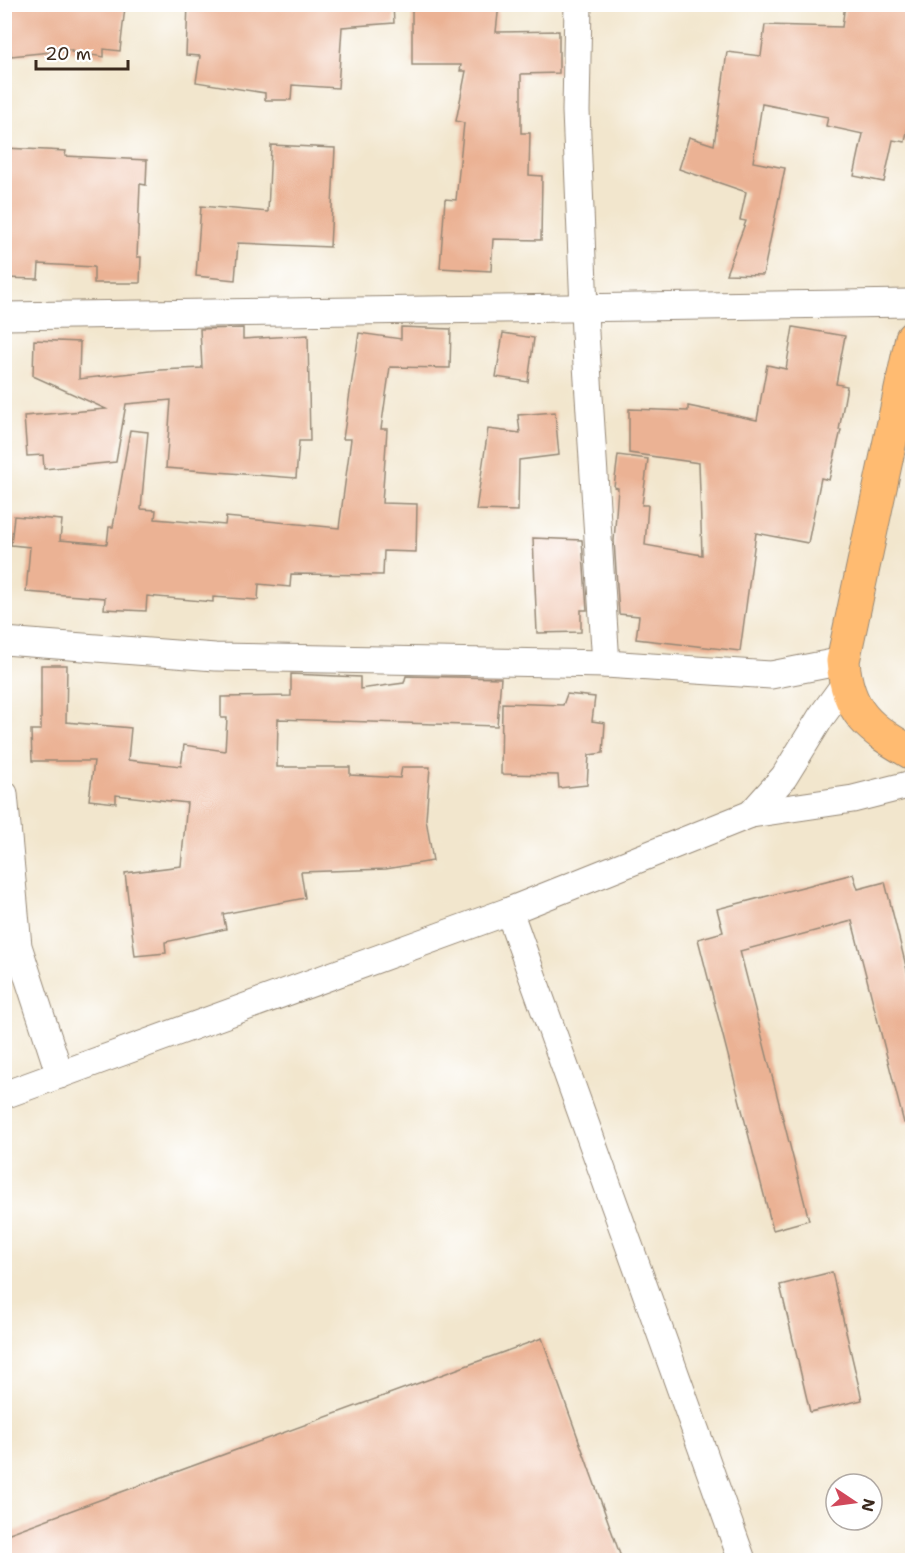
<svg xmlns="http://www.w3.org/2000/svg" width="917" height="1565" viewBox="0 0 917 1565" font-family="'Shantell Sans',sans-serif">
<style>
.building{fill:#ebb294}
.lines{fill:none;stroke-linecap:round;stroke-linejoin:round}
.street-casing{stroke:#968876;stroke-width:29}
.primary-casing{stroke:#968876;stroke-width:35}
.street{stroke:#fff;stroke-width:27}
.primary{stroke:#ffbb71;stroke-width:33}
</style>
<rect width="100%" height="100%" fill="#fff"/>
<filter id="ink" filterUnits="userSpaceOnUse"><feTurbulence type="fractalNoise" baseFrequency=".0167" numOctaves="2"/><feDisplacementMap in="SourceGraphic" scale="12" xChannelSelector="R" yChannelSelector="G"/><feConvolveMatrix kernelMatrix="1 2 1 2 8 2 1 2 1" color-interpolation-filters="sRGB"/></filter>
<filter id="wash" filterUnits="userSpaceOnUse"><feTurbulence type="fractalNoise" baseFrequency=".008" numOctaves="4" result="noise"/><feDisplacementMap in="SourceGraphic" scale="24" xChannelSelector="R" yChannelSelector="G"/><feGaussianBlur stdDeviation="1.35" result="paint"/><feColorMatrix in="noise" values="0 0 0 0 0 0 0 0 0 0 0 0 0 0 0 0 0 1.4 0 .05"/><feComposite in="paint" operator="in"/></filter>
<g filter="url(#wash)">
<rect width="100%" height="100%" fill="#f2e6cd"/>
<g id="blocks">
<g class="building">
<polygon points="6,4 103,4 125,7 120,51 104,49 104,57 71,52 72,50 11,56"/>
<polygon points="188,4 393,4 394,23 342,27 338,88 292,85 291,100 265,100 265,93 196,82 200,56 186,55"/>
<polygon points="412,4 499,4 496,32 559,31 559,73 521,74 521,133 530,133 529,175 542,176 541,240 493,239 491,271 440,268 445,199 456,200 464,123 456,121 466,71 460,71 461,65 412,65"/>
<polygon points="845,4 912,4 912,106 905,142 893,140 884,182 854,176 863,134 826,126 828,117 762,104 753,162 785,168 763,275 726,274 746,221 740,220 746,192 679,169 689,137 714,145 727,52 761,56 765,25 842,27"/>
<polygon points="271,145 335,148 330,247 238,243 235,280 196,276 201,206 268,212"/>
<polygon points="4,148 66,151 65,156 147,160 146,185 140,184 137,257 141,257 140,283 94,283 94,267 39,264 38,279 4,278"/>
<polygon points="401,327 451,329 450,368 390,367 381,429 387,429 382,503 417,504 416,552 384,551 383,575 291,574 290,587 259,584 258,600 213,597 213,602 147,596 146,611 104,609 105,598 26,592 30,547 11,545 14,516 62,520 60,540 107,544 109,527 113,527 130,430 148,432 141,509 156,510 155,519 225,525 226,517 339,528 351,439 343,439 359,333 401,339"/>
<polygon points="793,327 845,336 836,384 847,386 839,430 841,430 829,480 821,478 808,543 756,533 740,651 636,639 639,616 619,614 614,541 618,488 614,487 618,455 648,459 642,505 648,505 645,545 702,555 699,463 629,453 629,409 688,411 688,406 757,420 767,365 786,369"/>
<polygon points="243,328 243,339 308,335 310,441 299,441 296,478 166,468 171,400 126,404 116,462 44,469 43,455 27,456 24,416 106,409 33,376 34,340 80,342 79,379 160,370 202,368 200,329"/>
<polygon points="503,333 534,338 528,382 496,377"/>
<polygon points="555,412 559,455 519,460 518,511 476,510 488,429 520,433 518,415"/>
<polygon points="533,538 582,540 587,610 581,610 581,632 537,633"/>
<polygon points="41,665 67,665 66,722 131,728 128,760 181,766 184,745 225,751 227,718 221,718 221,697 291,696 291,674 360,677 360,689 404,683 406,676 501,678 497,726 278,719 277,767 350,767 350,775 400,778 402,767 430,767 426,819 433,861 386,869 301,872 305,898 223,914 226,929 165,942 166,953 135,956 125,873 181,866 187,803 116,795 116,803 89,800 94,761 32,761 31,730 41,730"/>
<polygon points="567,694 595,697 592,721 605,723 603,753 589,755 587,785 559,788 558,775 501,774 502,703 563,705"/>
<polygon points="853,874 858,889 885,882 912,990 912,1122 904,1123 852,921 740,951 809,1220 773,1230 698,939 723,932 717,909"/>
<polygon points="832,1272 862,1400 810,1412 780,1285"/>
<polygon points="542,1338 622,1560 4,1560 4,1535"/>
</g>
</g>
</g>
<g filter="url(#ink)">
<use href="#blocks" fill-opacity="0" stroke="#968876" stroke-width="1.5"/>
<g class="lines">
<g class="street-casing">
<g id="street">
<polyline points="578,4 576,111 585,333 606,664"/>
<polyline points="4,316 912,303"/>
<polyline points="4,641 215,657 606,664 771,675 843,661"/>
<polyline points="4,794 18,946 60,1075"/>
<polyline points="751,814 784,777 821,717 845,684"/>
<polyline points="509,911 742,1560"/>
<polyline points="4,1095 509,911 751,814 853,799 912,784"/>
</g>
</g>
<g class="primary-casing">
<path id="primary" d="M912,338L843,661C847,713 870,729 912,753"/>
</g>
<use href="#street" class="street"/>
<use href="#primary" class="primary"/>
</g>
</g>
<rect width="917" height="1565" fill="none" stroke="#fff" stroke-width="24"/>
<g transform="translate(854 1502) rotate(103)"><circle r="28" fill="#ffffff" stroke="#b1aaa5" stroke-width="1.5"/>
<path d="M0-4.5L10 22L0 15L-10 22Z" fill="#d1495b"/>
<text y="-9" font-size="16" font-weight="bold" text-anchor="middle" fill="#3b2a1e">N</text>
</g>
<path d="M36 60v9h92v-9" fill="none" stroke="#3b2a1e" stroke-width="3"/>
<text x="45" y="60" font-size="18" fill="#3b2a1e" stroke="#ffffff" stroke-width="4.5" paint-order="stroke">20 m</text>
</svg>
